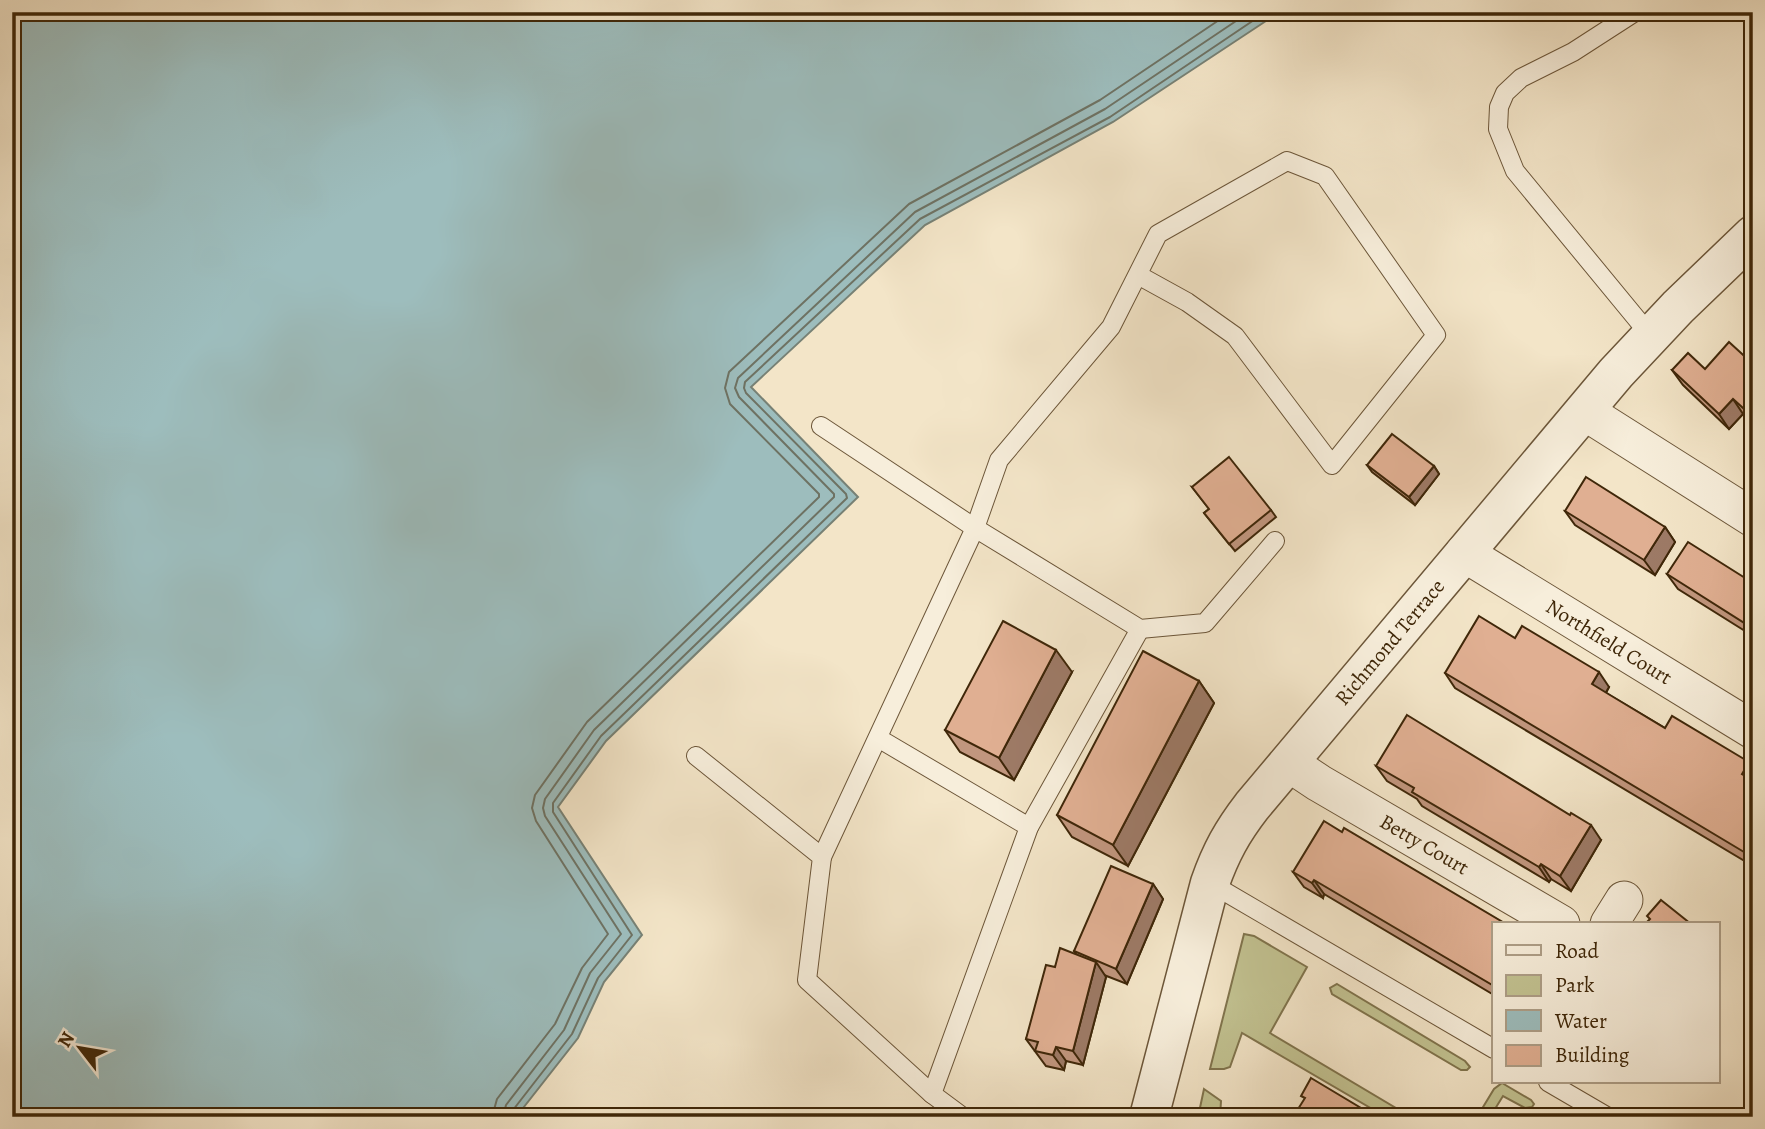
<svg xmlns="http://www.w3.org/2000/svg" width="1765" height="1129" viewBox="0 0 1765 1129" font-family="Alegreya,serif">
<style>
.green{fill:#c2c291;stroke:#80744d;stroke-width:2}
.water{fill:#9dbdbd;stroke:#778175;stroke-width:2}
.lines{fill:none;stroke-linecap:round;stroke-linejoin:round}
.shore{stroke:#6e7263;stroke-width:2}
.service-casing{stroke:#6c5639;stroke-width:20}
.minor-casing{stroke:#6c5639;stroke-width:39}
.tertiary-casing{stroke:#6c5639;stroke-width:41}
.service{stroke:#f7eedb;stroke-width:18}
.minor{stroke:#f7eedb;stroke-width:37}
.tertiary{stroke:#f7eedb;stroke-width:38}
.wall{fill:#c1967e;stroke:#3f2709;stroke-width:2}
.shaded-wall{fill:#9d7a66;stroke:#3f2709;stroke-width:2}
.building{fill:#e0af92;stroke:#3f2709;stroke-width:2}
.labels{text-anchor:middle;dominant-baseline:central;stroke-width:5;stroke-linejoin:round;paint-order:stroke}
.street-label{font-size:21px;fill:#3f2709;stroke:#f7eedb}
</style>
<rect width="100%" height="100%" fill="#f3e5c8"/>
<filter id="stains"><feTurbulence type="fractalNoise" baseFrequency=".00286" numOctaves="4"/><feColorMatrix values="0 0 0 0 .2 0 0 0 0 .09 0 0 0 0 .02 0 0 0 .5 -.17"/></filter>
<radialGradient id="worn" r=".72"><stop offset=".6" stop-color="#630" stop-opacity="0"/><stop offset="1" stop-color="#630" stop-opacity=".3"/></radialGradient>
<g class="green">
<polygon points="1244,934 1254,936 1307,967 1270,1033 1411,1117 1386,1117 1242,1033 1230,1067 1224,1069 1210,1069"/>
<polygon points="1337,984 1465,1061 1470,1067 1467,1070 1461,1070 1332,994 1330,988"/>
<polygon points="1502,1083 1531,1100 1534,1104 1532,1107 1525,1108 1503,1096 1490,1117 1477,1117 1494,1089"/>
<polygon points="1204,1089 1221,1101 1220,1117 1198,1117"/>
</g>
<polygon class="water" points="12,12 1262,12 1266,21 1113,122 925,225 751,387 858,497 606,741 558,807 642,935 604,982 578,1038 516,1117 12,1117"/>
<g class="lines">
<g class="shore">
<polyline points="492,1117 497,1099 555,1024 582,968 608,934 536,821 532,808 535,795 587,722 819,497 819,494 730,404 725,388 729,372 909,204 1100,100 1231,12"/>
<polyline points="503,1117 506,1105 564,1030 590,973 621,934 545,816 543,808 545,799 594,730 834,497 834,494 739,397 735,388 738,378 915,212 1105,109 1245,15 1247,12"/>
<polyline points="511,1117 513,1110 572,1034 598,978 632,935 553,812 553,803 601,736 847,498 846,494 746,393 744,388 745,382 920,219 1110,117 1254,20 1256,12"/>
</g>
<g class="service-casing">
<g id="service">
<polyline points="1635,12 1573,52 1521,78 1505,93 1499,107 1498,129 1515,171 1650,335"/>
<polyline points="821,426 975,528 1140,629 1205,623 1275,541"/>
<polyline points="878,738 1029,827"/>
<polyline points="696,756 822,857 807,980 932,1094"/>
<polyline points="822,857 975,528 999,460 1111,327 1158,234 1287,161 1325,176 1436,335 1332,465 1235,336 1187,302 1138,275"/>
<polyline points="1210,883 1494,1049"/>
<polyline points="1548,1082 1608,1117"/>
<polyline points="963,1117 932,1094 1029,827 1140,629"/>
</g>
</g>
<g class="minor-casing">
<g id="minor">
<polyline points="1584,411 1753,518"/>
<path id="s1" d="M1464,553L1753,730"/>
<path id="s2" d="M1289,763L1319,783L1561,924"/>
<polyline points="1609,924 1624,900"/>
</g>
</g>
<g class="tertiary-casing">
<g id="tertiary">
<path id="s3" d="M1149,1117L1210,883C1221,852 1232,832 1252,806L1616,373L1678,307L1753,235"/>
</g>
</g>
<use href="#service" class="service"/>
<use href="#minor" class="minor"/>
<use href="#tertiary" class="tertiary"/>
</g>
<g class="wall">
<polygon points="1753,364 1753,423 1743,414 1729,429 1683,385 1672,370 1705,369"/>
<polygon points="1367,465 1434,466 1439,474 1415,505 1372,472"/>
<polygon points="1192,487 1271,510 1276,517 1235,551 1204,513 1209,509"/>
<polygon points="1565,511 1665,527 1675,542 1655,575 1575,525"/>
<polygon points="1667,574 1753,583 1753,636 1678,589"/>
<polygon points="1515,638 1609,687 1606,693 1665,728 1753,767 1753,866 1455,688 1445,673"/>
<polygon points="1072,672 1014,780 960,752 945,730"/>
<polygon points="1199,681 1214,703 1128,866 1072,837 1057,815"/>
<polygon points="1376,766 1601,840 1571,891 1551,879 1549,882 1422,806 1417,799 1387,781"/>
<polygon points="1293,872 1494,924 1494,995 1324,894 1323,898 1304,887"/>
<polygon points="1153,884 1163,899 1127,984 1104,975 1106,977 1083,1065 1066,1061 1064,1070 1046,1066 1026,1039 1055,967 1076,954 1074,951"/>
</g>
<g class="shaded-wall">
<polygon points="1753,375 1753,387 1748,381"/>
<polygon points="1733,399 1743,414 1729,429 1719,414"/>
<polygon points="1434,466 1439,474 1415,505 1409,497"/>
<polygon points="1665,527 1675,542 1655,575 1644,560"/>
<polygon points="1753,613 1753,634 1746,624"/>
<polygon points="1056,650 1072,672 1014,780 999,758"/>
<polygon points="1599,672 1609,687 1602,699 1592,684"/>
<polygon points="1199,681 1214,703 1128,866 1113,845"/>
<polygon points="1749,762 1753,767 1753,787 1742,774"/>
<polygon points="1591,825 1601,840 1571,891 1560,876"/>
<polygon points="1753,837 1753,865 1744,852"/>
<polygon points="1541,864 1551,879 1549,882 1539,867"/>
<polygon points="1314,880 1324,894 1323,898 1312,883"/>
<polygon points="1153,884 1163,899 1127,984 1116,969"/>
<polygon points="1096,962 1106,977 1083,1065 1073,1051"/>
<polygon points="1056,1047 1066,1061 1064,1070 1053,1055"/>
</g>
<g class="building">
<polygon points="1729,342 1753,364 1753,375 1748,381 1753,385 1753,417 1733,399 1719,414 1672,370 1688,353 1705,369"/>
<polygon points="1392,434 1434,466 1409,497 1367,465"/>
<polygon points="1229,457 1271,510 1229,544 1204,513 1209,509 1192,487"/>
<polygon points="1586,477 1665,527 1644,560 1565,511"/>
<polygon points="1688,542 1753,583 1753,613 1746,624 1667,574"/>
<polygon points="1479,616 1515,638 1522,626 1599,672 1592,684 1610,695 1665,728 1672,716 1749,762 1742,774 1753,780 1753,837 1744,852 1445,673"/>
<polygon points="1003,621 1056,650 999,758 945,730"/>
<polygon points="1143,651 1199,681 1113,845 1057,815"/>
<polygon points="1407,715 1570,815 1571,813 1591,825 1560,876 1541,864 1539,867 1412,792 1414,788 1376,766"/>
<polygon points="1324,821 1342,832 1344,828 1506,924 1494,924 1494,986 1314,880 1312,883 1293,872"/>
<polygon points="1111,866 1153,884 1116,969 1074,951"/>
<polygon points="1661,900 1691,924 1645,924 1650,919 1647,916"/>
<polygon points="1060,948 1096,962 1073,1051 1056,1047 1053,1055 1035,1051 1038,1042 1026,1039 1046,965 1055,967"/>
<polygon points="1311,1078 1376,1117 1293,1117 1305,1098 1301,1096"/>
</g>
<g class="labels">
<g class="street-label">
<text stroke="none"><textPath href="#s3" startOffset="544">Richmond Terrace</textPath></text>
<text stroke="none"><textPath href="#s1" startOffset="170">Northfield Court</textPath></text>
<text stroke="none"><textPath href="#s2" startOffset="158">Betty Court</textPath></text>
</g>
</g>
<rect width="1765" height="1129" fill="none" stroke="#f3e5c8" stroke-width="42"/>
<rect x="14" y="14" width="1737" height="1101" fill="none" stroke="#3f2709" stroke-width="3.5"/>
<rect x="21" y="21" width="1723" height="1087" fill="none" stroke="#3f2709" stroke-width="2"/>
<rect x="1492" y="922" width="228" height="161" fill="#f7eedb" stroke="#ad9e87" stroke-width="2"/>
<rect x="1506" y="945" width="35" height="10" fill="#f7eedb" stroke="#ad9e87" stroke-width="2"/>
<text x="1555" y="958" font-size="21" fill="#3f2709">Road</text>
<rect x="1506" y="975" width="35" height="21" fill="#c2c291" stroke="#ad9e87" stroke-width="2"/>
<text x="1555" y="992" font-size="21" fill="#3f2709">Park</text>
<rect x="1506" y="1010" width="35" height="21" fill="#9dbdbd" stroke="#ad9e87" stroke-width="2"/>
<text x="1555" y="1028" font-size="21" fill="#3f2709">Water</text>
<rect x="1506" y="1045" width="35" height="21" fill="#e0af92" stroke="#ad9e87" stroke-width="2"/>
<text x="1555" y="1062" font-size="21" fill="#3f2709">Building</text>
<g transform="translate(80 1048) rotate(301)" stroke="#f7eedb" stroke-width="5" paint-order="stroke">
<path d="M0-5L12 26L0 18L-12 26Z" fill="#3f2709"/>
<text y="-10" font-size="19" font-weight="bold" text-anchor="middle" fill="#3f2709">N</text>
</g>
<rect width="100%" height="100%" filter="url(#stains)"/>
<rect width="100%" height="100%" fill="url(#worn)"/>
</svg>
